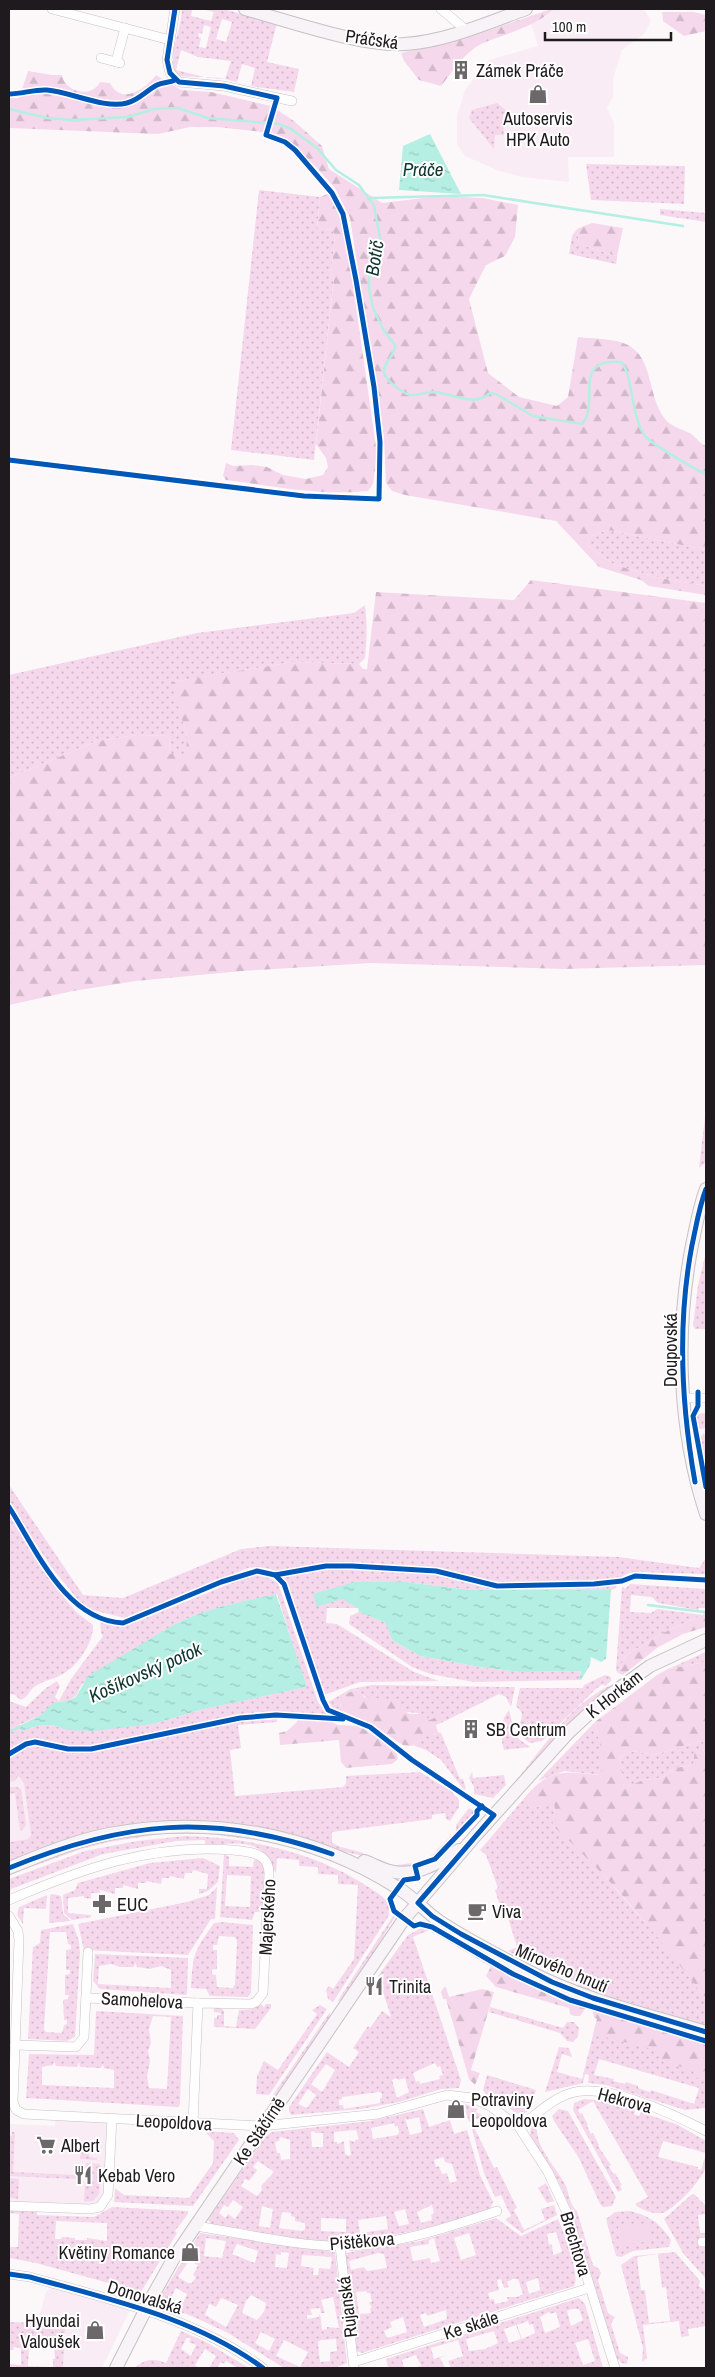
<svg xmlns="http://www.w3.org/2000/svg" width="715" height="2377" viewBox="0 0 715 2377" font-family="'Archivo Narrow',sans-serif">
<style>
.built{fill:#f9ecf4}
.green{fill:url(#green-dots);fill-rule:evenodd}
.forest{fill:url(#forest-firs)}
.pitch{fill:#f6d8ec}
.water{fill:url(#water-ripples)}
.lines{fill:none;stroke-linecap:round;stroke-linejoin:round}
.stream{stroke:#b5eee2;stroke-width:2.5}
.street-casing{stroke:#c6c2c4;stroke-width:10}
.secondary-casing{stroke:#c6c2c4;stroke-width:14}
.street{stroke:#fffefe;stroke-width:9}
.secondary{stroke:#f8f3f6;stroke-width:12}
.cycleway-casing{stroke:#fff;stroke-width:8}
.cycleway{stroke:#0057b8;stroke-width:5}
.labels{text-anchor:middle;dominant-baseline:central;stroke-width:4;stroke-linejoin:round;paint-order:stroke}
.street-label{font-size:18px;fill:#1f1a1d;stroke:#fff}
.poi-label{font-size:18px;fill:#1f1a1d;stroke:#fff;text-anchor:start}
.water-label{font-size:19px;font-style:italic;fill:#0e352e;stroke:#fff}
</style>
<defs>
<pattern id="green-dots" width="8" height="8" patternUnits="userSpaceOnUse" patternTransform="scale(1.25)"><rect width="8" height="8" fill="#f6d8ec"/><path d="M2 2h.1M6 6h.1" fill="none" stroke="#d2b9ca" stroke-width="1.8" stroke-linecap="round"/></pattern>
<pattern id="forest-firs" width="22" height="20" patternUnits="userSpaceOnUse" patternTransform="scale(1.25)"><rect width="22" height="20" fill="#f6d8ec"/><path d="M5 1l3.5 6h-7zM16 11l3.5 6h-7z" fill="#d2b9ca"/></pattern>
<pattern id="water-ripples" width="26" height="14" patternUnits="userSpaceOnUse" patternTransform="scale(1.25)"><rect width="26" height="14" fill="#b5eee2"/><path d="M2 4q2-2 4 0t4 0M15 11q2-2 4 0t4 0" fill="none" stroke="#9bccc1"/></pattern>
</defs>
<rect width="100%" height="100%" fill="#fcf8fa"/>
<g class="built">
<polygon points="554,9 641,9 646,12 651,21 644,34 622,50 613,79 613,97 607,108 614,123 614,157 568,157 569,182 522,177 499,171 465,156 457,144 457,115 465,90 489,60 538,46 531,24 545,17"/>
<polygon points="17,1776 24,1783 31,1835 28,1839 9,1842 9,1782 15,1781"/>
<polygon points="55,2120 107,2121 103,2197 97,2205 91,2206 9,2202 9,2124 55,2126"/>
<polygon points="52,2287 130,2310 102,2368 63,2368 65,2329 43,2327 39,2317 46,2292"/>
</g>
<g class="green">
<path d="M182,9H192L191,16L211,21L214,12L201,9H223L277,23L267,62L299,69L294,92L256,87L221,78L176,76C167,52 181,33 182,9ZM222,19L232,22L226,42L216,39ZM204,25L211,27L206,48L199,47L201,38L198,37L199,33L202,34ZM181,50L198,57L231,61L225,79L208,78L176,70ZM242,64L255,68L251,86L237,82Z"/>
<polygon points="497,103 511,114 503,114 504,135 495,135 494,149 469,118 472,110"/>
<polygon points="586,164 685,166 684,204 591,200"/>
<polygon points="259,190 320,197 317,228 332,230 335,235 331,276 334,276 314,460 231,450"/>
<polygon points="660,209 706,213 706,222 660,215"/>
<polygon points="577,229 579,244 617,256 616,264 569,254 572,236"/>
<polygon points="608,530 706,550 706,586 655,577 613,564 586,544 593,535"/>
<path d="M365,605C367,623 367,640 365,658L359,664L293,662L172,682L187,736V754H169L170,736L136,735L97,741L9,778V675L197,633L354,613Z"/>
<polygon points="706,1114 706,1162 699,1168 705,1117"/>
<polygon points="706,1252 706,1329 695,1329 693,1326 698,1285"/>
<polygon points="706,1413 706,1428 697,1430 696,1417 699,1414"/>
<polygon points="704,1433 706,1439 706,1482 698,1439"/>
<path d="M9,1485L83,1595L123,1598L241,1549L269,1546L618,1557L699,1568L706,1558V1574L634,1572C623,1574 619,1578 616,1588L611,1590H471L398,1581L355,1582L317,1607L342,1598L358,1608H327L326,1623L337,1624L414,1672L439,1681L360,1682L324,1695L282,1574C271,1568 261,1566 248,1568L125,1618L92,1610L79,1601L52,1568L9,1503Z"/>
<path d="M9,1515L43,1571L76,1612L93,1625C94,1641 79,1664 66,1672C57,1679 43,1680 34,1687C28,1692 28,1698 20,1700L15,1695L9,1694Z"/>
<path d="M262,1573L278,1583L318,1702L325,1712L334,1716L260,1712L235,1715L97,1745H68L36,1738L9,1750V1701L26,1707L46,1688L57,1681L60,1686L55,1697L59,1701L71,1679L103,1636L101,1633L100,1620L125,1626L254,1574ZM277,1594L306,1687L204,1709L153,1724L66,1730L53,1725H41L21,1731L19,1725L41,1715L59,1702L67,1701L76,1696L82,1684L175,1624C207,1608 242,1602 277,1594Z"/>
<polygon points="630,1584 706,1589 706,1608 699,1608 698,1610 658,1603 652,1597 631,1595 630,1612 651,1613 657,1609 703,1615 665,1632 626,1655 618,1673 616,1670 622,1586 625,1589"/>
<polygon points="359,1612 387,1623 392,1640 420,1656 480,1667 519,1672 581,1671 579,1679 581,1680 473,1682 430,1674 412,1667 349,1624 350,1616"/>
<polygon points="706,1652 706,1662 668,1669"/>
<polygon points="605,1675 611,1677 611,1681 605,1686 603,1684 597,1688 542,1741 530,1743 520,1736 516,1725 521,1721 522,1713 516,1706 520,1688 583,1688 584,1685"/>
<path d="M372,1685L515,1687L511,1707L506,1697L499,1694L441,1723V1719L430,1720L418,1713L406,1712C393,1699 366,1705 358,1689L345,1694L340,1705L344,1713L333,1708L328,1702L351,1689Z"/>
<path d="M609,1686L611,1688L512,1785C542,1751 567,1706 609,1686Z"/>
<path d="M509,1710L516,1737L530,1747L504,1750C500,1738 500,1720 509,1710Z"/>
<path d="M277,1719V1722L238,1725L241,1748L230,1750L235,1796L343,1787L346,1784V1776L420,1772L451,1791L459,1800V1807L450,1821L446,1819L445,1813L432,1815V1819L332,1832V1843L341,1847L360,1852L390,1866L412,1863L409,1870C390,1870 379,1862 362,1856C353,1853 342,1852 333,1849C321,1845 309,1840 297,1836C193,1805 107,1823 9,1862V1842L28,1839L31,1835L24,1783L18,1776L15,1781L9,1782V1759L32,1745L85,1753L237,1722Z"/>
<polygon points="595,1722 601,1748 601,1775 564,1771 538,1781"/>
<polygon points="438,1732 441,1733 460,1779 463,1779 466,1788 464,1790 441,1760 426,1750 413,1745 425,1735 434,1735"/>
<polygon points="701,1741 706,1744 706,1757 703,1749 693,1765 675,1768 661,1778 643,1780 624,1788 620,1757 634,1751 654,1755"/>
<polygon points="472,1772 473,1778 504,1775 506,1785 493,1798 474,1794 474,1787 469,1778"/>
<polygon points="9,1787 17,1787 21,1789 26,1825 22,1831 20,1831 15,1793 9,1794"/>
<path d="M526,1796L533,1808L554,1803C556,1812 552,1817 553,1826L585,1854L665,1945L706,1999V2025L577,1987L578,1984C555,1970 531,1964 508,1951L517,1947L505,1908L501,1909L495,1890L498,1888L486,1855L480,1850Z"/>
<polygon points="469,1808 475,1811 474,1817 440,1852 427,1860 456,1831 456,1825"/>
<polygon points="162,1832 231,1834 279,1843 209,1834 161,1834 109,1842 81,1849 9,1875 9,1873 80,1847 111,1839"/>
<path d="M185,1836C248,1837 318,1853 370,1888C382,1896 393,1901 388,1917L333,2002L328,1999L326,1990L329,1986L333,1989L354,1959L358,1885L338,1884V1875L318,1874V1867L299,1866V1860L277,1858L276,1872L274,1871C264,1836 234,1844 205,1845V1840L176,1841L103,1854L11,1889L9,1897V1879L85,1851L137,1841Z"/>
<path d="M224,1854L229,1857V1866L253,1867L254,1860L257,1859L261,1860L264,1866L263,1912H255L252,1920L220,1917ZM227,1875L251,1876L250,1907L225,1906Z"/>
<polygon points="203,1858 220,1866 218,1882 208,1891 199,1894 199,1889 207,1889 208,1874 193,1870 192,1873 185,1873 184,1879 170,1876 169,1878 162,1878 161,1884 146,1881 146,1883 138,1883 138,1889 123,1885 123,1888 115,1888 115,1894 100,1890 99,1893 91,1893 91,1899 84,1898 84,1896 68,1898 68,1913 91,1915 91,1917 72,1920 64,1913 63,1895 75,1890 78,1883 150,1863"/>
<polygon points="217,1887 215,1919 211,1919 188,1955 84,1950 78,1924 187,1902 209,1895"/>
<polygon points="53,1894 61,1896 63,1914 71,1921 49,1923 50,1895"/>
<polygon points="47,1895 46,1909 24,1908 23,1924 17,1915 19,1907"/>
<polygon points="396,1915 373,1954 341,2000 337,2002 393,1916"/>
<path d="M222,1922L253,1925L251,1993L248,1997L210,1996L206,1989L191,1988C193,1953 194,1951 214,1923ZM219,1936L235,1937L237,1941L235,1984L233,1988L217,1987L216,1975L212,1974V1970L217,1969V1950H213V1945H217Z"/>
<path d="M73,1924L79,1941L80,1953L75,2037L67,2041L28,2039L33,1947L40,1943L41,1930ZM50,1932H66L68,1944L71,1945V1949L66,1950V1970H70V1974L65,1975V1995H69L68,1999L63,2000L64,2020H67V2024L64,2025L62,2033L46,2032L44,2029Z"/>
<path d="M422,1928L432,1929L492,1964L491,1967L429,1930L413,1937L461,2080L459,2088L441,2089L399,2102L361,2109L291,2115L289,2112V2107L327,2052L349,2067L359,2052L353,2048L368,2026L370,2028L382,2011L391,2017L378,1976L408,1935ZM435,2063L437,2067L440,2066L443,2075L439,2076L440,2079L420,2084L419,2081L416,2082L413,2073ZM326,2064L335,2070L322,2092L311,2084ZM397,2078L398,2080L405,2078L409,2092L397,2098L392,2080ZM308,2089L316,2095L307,2108L298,2104ZM379,2092L382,2093V2098H380V2103L344,2109L343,2105H339V2100L342,2099V2097Z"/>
<path d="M95,1954L188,1958L187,1993L186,1995L100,1989L93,1981ZM135,1962L137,1967L150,1969L161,1966L171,1970V1988L98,1984L99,1966L111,1964L120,1967H134Z"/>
<polygon points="261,2004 264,2007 266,2004 271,2004 271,2008 255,2029 214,2027 214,2018 217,2018 217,2015 221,2015 221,2013 214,2012 214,2008 221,2008 224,2011 224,2026 236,2027 239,2010 253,2009"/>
<polygon points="320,2005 327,2009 269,2095 256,2094 257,2076 264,2061 278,2070 317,2014 312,2010"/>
<polygon points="490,2007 563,2028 567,2022 574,2022 579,2028 578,2036 573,2042 567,2041 560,2033 489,2012"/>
<path d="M593,2010L706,2043V2108L685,2110L606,2085L588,2083L589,2075L585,2074L583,2083L545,2092L559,2047L569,2048L572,2057L562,2054L557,2072L582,2079L597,2019L594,2017ZM599,2059L699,2088L694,2104L651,2090L650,2092L638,2088V2086L626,2082L625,2084L613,2081L614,2079L594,2075Z"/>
<path d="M96,2011L183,2016L180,2105L178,2107L26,2098L29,2054L94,2055ZM153,2016L171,2017L167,2089L149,2088L147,2077L150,2061L148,2051L151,2043L149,2029ZM54,2061L56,2066L77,2067L79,2062L80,2067L101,2068L103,2064L104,2068L114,2070V2088L42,2085V2067L53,2065Z"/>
<polygon points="330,2012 330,2017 272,2102 269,2101"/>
<path d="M487,2075L536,2090C531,2107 528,2124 508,2107L509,2104L501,2099L499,2102L487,2096L483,2090Z"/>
<path d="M584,2099L597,2100L635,2110L634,2114L639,2116L641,2112L678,2125L706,2141V2153L663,2141L658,2157L698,2167L697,2169L701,2170L706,2154C706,2158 707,2165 705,2169C700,2182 677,2206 665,2212C658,2216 640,2210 635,2204L648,2197L593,2101L578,2110L580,2114L582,2113L588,2125L587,2126L591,2134L593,2133L599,2145L598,2146L611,2165L609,2166L613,2174L615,2173L622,2185L620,2186L622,2190L618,2192L573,2110L574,2103Z"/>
<polygon points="463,2103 478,2109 476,2112 484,2116 469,2122"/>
<path d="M423,2109L429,2127L450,2120L454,2134L467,2130L480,2175L493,2202L490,2209C439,2226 388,2240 333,2241C295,2241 249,2230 211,2224L208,2220L265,2137L272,2132L370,2121ZM419,2117L422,2132L410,2135L405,2118L407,2120ZM394,2123L395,2127L398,2126L399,2133L397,2135L373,2139L371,2128ZM356,2130L359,2139L355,2140V2142L349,2140L351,2155L349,2156L345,2154L344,2141L338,2144L337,2142H334V2132ZM314,2131L315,2133H323V2147H312L311,2132ZM280,2137L290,2140V2159L281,2160L280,2153H277L275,2142L279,2141ZM443,2157L445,2162L452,2164L457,2181L450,2183L447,2173L442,2174L439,2166L436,2167L434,2160ZM258,2161L274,2172L261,2186L262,2190L257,2196L241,2186L245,2179L249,2181L256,2172L257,2170L253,2167ZM233,2200L243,2207L235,2219L228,2214L225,2218L219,2213L224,2205L228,2207ZM432,2205L434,2213L431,2215L432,2220L421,2223L417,2212ZM262,2206L273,2209L270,2228L259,2226ZM405,2209L409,2224L399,2226L394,2212ZM282,2212L291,2213V2216L295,2217V2221L305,2223V2229L302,2231L279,2228ZM386,2216L388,2229L360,2233L358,2220ZM321,2218L346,2219V2232L321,2231Z"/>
<polygon points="559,2109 568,2111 616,2197 612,2206 603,2207 600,2204 579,2158 554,2121 552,2116"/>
<polygon points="489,2114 501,2122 494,2126 490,2119 474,2127 494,2168 497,2167 517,2208 514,2210 524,2230 545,2220 541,2209 554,2205 557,2215 522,2233 505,2220 511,2216 501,2195 495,2197 484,2173 472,2129 472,2125 487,2118"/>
<path d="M531,2124L537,2130C537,2149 557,2168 566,2186C569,2194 570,2206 577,2211L593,2265L599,2269L601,2273L598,2280L608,2313L615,2317L611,2324L620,2353L628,2357L627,2364L622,2363L616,2358L572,2213L558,2181L530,2136Z"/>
<polygon points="204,2131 234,2133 239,2140 193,2206 114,2202 115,2188 124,2195 189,2198 213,2163 214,2141"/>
<polygon points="12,2132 15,2132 13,2172 76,2175 76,2179 9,2176 9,2136 12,2136"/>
<polygon points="77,2143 90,2144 89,2157 97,2158 97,2160 80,2159 81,2150 77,2148"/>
<polygon points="86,2163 100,2164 101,2167 99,2194 93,2201 84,2202"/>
<polygon points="9,2178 19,2179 18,2199 9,2198"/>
<polygon points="546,2183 554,2201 547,2203 538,2188"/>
<polygon points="694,2194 706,2206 706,2214 698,2215 700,2233 706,2233 706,2279 683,2253 664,2219 691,2195"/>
<path d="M112,2207L188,2211V2214L175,2231L177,2233L141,2292L36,2263L9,2258V2247H18L19,2214L9,2213V2210L37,2212V2215L94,2217ZM56,2221L107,2223V2241L87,2238V2240H75V2238L62,2237L61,2239H55Z"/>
<path d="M630,2211C650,2216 660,2223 671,2240L669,2247L633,2251L621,2257L616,2256L606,2219L615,2212Z"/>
<path d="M496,2218L521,2236L558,2219C563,2231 581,2276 574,2286L362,2353L356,2351L345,2253L420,2241ZM556,2232L562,2252L553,2255L552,2244L549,2245L547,2234ZM469,2233L476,2255L461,2260L454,2238ZM434,2238L440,2261L431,2263L430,2258L413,2261L410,2247L429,2244V2240ZM378,2253L384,2254L387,2268L367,2271L364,2267L351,2270L349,2261ZM538,2278L540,2290L529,2294L526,2282ZM501,2279L504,2288L509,2287L507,2282L513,2279H518L523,2294L517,2297H507L508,2301L495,2304L494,2299L490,2300L488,2293L499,2290L497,2280ZM366,2291L367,2293H370L372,2302H369L372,2308H370L371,2313L359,2314L356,2292ZM446,2310L447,2319L424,2327L420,2315L426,2313L427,2316ZM403,2317L407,2332L387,2338L384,2331L392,2327L390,2322Z"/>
<path d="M200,2233L335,2252L347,2363L335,2368H284L228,2333L194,2317L159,2304L158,2301L186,2255L193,2257L195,2254L189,2250ZM206,2238L226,2241L222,2258L204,2256ZM237,2244L258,2251L255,2263L232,2254ZM281,2252L289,2253L287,2268L275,2267L276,2254L281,2255ZM302,2255L331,2257L332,2258L330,2269L319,2268L318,2275H313L314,2268L301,2266ZM189,2261L198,2265L193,2275L196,2277L192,2283H188L178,2277ZM176,2288L187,2294L182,2305L170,2299ZM251,2295L266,2303L264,2312L257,2320L242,2313L246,2301ZM333,2297L339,2328L327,2327V2329L322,2330L320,2313L319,2317L307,2319V2315H312L310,2309L320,2308L321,2313H325L321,2300ZM221,2298L238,2305L226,2327L205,2315L209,2304L216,2307ZM261,2332L275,2339L269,2351L255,2343ZM336,2339L337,2351L330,2352V2361L320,2362L318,2342L321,2340ZM284,2340L308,2352L300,2367L276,2356Z"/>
<path d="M675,2252L700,2281L699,2286L706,2292V2326L688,2329L689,2336L681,2337L679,2321L643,2325L647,2358L642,2362L643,2348L621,2265L634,2256ZM658,2254L662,2288L666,2287L670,2321L649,2323L645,2290H641L637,2257Z"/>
<path d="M579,2298L585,2304L603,2368H451L448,2361L463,2356L458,2340L431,2348L434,2359L447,2355L440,2358L445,2368H413L421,2366L416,2355L402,2360L404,2368H384L388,2367L386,2359ZM572,2309H579L583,2320L571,2326L567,2311ZM549,2312L550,2314L556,2312L560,2327L545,2333L540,2317ZM528,2321L529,2325L533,2324L535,2333L522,2339L517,2325ZM516,2325L521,2339L509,2343L504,2329ZM494,2331L498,2343L485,2349L469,2351L466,2339ZM588,2339L595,2361L583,2365L575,2343Z"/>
<path d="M36,2317H44L43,2327L65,2329L63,2368H9V2364L21,2365V2348L14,2347L13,2350H9V2359V2322L35,2323ZM29,2346L54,2347L55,2359H53V2367L28,2366Z"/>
<path d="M181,2331L206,2342L249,2368H238L226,2361L224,2364L221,2362L217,2368H209L216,2356L205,2349L195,2365L199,2368H135C143,2359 155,2358 166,2363ZM187,2337L191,2339L189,2342L196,2345L191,2356L181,2349Z"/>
</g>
<g class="forest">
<path d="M551,9H554C533,28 506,33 481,44C464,53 453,71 441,86L419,80L404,61L401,53L478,34Z"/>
<polygon points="662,12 694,12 706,15 706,31 684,36 663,21"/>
<path d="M28,71L52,75H62C65,92 91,99 100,82L110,83C121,106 146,89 156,75L181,90L211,92L271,106L294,121L322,146L329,169L382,203L440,196L483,198L518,205L515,237L505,256L486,265L469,299L488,373L519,397L557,406L568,397L578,337C594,339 614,338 628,345C654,359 647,396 665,419C671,427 683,429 691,434C697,438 699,443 706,446V550L608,530L593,535L586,544L613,564L655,577L706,586V595L649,586L641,580L599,567L556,521L405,495L392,491L386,483L384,437L350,218L335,188L315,166L289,141L263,132L217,127H190L158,134L9,128V98H19Z"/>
<path d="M330,193L342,223L351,271L377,454L373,484L368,491C321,496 272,486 226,480L223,476L226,463L233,466L252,465L267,467L283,475L306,479L323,475L328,467L326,458L316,444L334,277L331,276L335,235L332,230L317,228L320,197Z"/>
<polygon points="592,223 623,228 617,256 579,244 577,229"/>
<polygon points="531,580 706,603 706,965 564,969 371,963 242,971 136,981 73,991 9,1005 9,778 97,741 136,735 170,736 169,754 186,754 187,736 171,682 293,662 359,664 363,669 367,669 376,592 514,600"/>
<polygon points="706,1608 706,1627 683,1634 657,1648 623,1675 618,1673 626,1655 665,1632 703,1615"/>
<path d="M706,1662V1744L701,1741L654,1755L634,1751L620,1757L624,1788L643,1780L661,1778L675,1768L693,1765L695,1750L703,1749L706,1757V1999C659,1938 611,1877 553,1826C552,1817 556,1812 554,1804L533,1808L526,1796C551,1767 566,1772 601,1775V1748L595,1722L657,1675L668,1669Z"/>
<polygon points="358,1689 364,1697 388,1699 395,1702 409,1714 423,1714 430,1720 438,1716 441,1719 441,1723 436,1725 438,1732 432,1736 425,1735 412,1746 403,1745 372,1725 341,1710 340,1700 345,1694"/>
<polygon points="299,1720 330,1721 338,1725 359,1726 378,1738 397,1754 398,1759 392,1764 346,1768 341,1762 339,1740 280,1745 279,1733 287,1731"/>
<polygon points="492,1964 532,1985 586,2008 580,2016 574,2016 570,2014 569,2008 496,1987 486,1976"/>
<polygon points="444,1987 446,1987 449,1997 482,1989 494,1992 471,2070 480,2073 475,2085 469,2079 446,1999 443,1999 441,1992"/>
<polygon points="593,2010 706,2043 706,2076 697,2078 692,2070 661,2061 656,2050 593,2034 597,2019 594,2017"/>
</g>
<polygon class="pitch" points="649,2223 651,2241 621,2245 618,2227"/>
<g class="water">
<polygon points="430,134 461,194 399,190 403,146"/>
<polygon points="398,1581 471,1590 611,1590 606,1659 601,1662 591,1657 590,1665 581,1680 579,1679 582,1668 581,1671 519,1672 480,1667 420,1656 392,1640 386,1623 359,1612 358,1608 342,1599 317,1607 313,1594 355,1582"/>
<path d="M276,1594L307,1687L204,1709L153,1724L92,1731L66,1730L53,1725H41L21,1731L19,1726L41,1715L53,1703L67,1701L76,1697L88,1676L175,1624C207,1608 242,1602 276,1594Z"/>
</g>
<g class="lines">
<g class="stream">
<path d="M9,109L47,118L72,120L128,117L154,109L178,108L208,118L279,124L291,129L317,148L336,170L359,185L374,206L381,243L380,252L369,278V288L373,308L383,329L395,345C396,356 382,363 384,373C386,381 401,391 407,394C415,398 425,391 434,392C451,393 475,408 490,393L496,394L533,416L582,424C601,402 570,358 621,362C634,375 630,420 647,438C657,448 693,467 706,475"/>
<polyline points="370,198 483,195 683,226"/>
<polyline points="648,1605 704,1612"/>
<polyline points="9,1732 21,1726"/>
</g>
<g class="street-casing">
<g id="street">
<polyline points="52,9 170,40"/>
<polyline points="175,9 167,60 170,73 179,82 224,86 292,101"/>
<polyline points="441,9 466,30"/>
<polyline points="101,58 120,63"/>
<polyline points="116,62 125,28"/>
<polyline points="683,1398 706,1398"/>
<path d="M9,1900C81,1869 153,1843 233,1850C249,1852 269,1852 269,1874L263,1993L256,2002L251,2004L198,2003L193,2123"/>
<polyline points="9,1916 18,1931 19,1940 13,2102 16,2110 24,2114 262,2126 378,2114 447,2095 472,2098 490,2106 519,2127 548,2172 567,2213 615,2368"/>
<polyline points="86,1998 198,2003"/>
<polyline points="15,2045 76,2047 84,2037 88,1952"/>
<path d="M519,2127C535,2116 551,2099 571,2093C606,2082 675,2115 706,2131"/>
<polyline points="9,2206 90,2209 100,2207 108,2195 112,2118"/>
<path d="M195,2226C243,2233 293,2246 342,2246C392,2246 450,2227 497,2211"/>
<polyline points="702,2242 706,2242"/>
<polyline points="340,2246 354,2368"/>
<path d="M9,2274L30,2277C111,2300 194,2317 263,2368"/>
<polyline points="354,2362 589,2288"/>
</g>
</g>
<g class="secondary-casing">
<g id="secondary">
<path d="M245,9C289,21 362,47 405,44C447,41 487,23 526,9"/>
<path d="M706,1189C699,1207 696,1227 692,1245C675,1333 678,1429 706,1514"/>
<path d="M364,1861C373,1864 381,1869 390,1871C416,1878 437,1863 459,1850"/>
<path d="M9,1868C41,1855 74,1841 109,1834C209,1815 312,1833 398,1888C413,1897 425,1911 439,1921C467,1940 498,1955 528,1971C584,2000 646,2014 706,2032"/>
<polyline points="116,2368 152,2297 175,2256 404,1919 476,1835 569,1732 607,1697 650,1666 706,1640"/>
</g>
</g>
<use href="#street" class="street"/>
<use href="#secondary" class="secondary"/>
<g class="cycleway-casing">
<g id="cycleway">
<path d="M9,94C22,94 35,89 47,90C71,92 104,109 127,103C139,100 147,90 157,85C163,82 169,83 175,80"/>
<polyline points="9,460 304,496 379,499 380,442 374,387 356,280 343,214 332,193 295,150 285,142 266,135 277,98 224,86 179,82 170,73 167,60 175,9"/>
<polyline points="698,1392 698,1406 693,1416 706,1487"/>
<path d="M695,1482C681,1403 677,1324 692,1245C696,1227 699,1207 706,1189"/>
<path d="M9,1507C36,1549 65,1620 123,1623L221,1582L257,1571L275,1575L284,1584L323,1700L328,1710L370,1727L412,1760L494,1815L418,1903L432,1916L461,1934L552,1982L593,1998L706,2032"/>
<polyline points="275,1575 326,1566 352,1566 436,1571 497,1586 594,1584 622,1581 635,1576 706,1580"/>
<polyline points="9,1754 26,1744 35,1742 68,1749 91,1749 240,1718 276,1715 343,1719"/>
<polyline points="482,1806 477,1811 477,1815 435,1859 415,1866 418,1878 404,1880 390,1899 394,1911 414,1926 420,1924 432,1927 513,1974 570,2000 706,2041"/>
<path d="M9,1868C124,1821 213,1812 332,1854"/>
<path d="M9,2274L30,2277C111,2300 194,2317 263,2368"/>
</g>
</g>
<use href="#cycleway" class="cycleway"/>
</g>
<defs>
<g id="building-bare" transform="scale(1.5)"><path d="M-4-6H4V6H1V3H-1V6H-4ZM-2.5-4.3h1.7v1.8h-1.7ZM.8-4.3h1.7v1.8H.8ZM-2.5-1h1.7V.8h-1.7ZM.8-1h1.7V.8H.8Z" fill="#6c686a" stroke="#fff" stroke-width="2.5" paint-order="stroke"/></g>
<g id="shop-bare" transform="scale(1.5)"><path d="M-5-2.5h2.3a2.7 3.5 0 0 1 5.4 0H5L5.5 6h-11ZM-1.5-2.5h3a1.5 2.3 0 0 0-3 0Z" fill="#6c686a" stroke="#fff" stroke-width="2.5" paint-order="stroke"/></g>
<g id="pharmacy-bare" transform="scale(1.5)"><path d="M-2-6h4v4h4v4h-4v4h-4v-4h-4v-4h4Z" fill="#6c686a" stroke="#fff" stroke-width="2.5" paint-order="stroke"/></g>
<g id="cafe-bare" transform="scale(1.5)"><path d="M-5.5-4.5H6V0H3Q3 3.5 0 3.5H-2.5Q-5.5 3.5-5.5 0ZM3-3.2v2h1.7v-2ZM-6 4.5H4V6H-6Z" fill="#6c686a" stroke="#fff" stroke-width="2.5" paint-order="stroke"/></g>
<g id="restaurant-bare" transform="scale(1.5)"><path d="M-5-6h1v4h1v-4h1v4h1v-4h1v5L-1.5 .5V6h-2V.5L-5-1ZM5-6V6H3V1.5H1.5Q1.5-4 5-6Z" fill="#6c686a" stroke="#fff" stroke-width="2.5" paint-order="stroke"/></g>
<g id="supermarket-bare" transform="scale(1.5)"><path d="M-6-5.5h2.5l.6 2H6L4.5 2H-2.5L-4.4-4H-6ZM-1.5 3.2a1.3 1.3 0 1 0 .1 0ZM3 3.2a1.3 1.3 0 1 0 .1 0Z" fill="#6c686a" stroke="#fff" stroke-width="2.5" paint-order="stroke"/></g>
</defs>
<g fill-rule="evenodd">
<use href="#building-bare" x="461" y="70"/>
<use href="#shop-bare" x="538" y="94"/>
<use href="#building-bare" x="471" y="1729"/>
<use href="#pharmacy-bare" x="102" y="1904"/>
<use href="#cafe-bare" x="477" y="1911"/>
<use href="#restaurant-bare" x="374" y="1986"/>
<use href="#shop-bare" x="456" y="2109"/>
<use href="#supermarket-bare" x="46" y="2145"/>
<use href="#restaurant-bare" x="83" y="2175"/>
<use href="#shop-bare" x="190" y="2252"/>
<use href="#shop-bare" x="95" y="2330"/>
</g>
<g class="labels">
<g class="street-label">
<text transform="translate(372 39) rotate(8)">Práčská</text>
<text transform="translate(670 1350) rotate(-90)">Doupovská</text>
<text transform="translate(614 1694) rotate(-38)">K Horkám</text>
<text transform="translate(267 1917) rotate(-87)">Majerského</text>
<text transform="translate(562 1968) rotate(23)">Mírového hnutí</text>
<text transform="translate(142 2000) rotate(3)">Samohelova</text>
<text transform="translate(625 2100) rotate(15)">Hekrova</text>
<text transform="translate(174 2122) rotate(3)">Leopoldova</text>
<text transform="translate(259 2131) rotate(-56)">Ke Stáčírně</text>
<text transform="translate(362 2241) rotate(-5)">Pištěkova</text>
<text transform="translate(576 2244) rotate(73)">Brechtova</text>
<text transform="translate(145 2297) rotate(17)">Donovalská</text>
<text transform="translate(347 2307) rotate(-97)">Rujanská</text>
<text transform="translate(471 2325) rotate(-18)">Ke skále</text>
</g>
<g class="poi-label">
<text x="476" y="70">Zámek Práče</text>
<text x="538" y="118" text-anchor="middle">Autoservis<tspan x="538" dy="21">HPK Auto</tspan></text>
<text x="486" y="1729">SB Centrum</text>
<text x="117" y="1904">EUC</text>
<text x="492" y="1911">Viva</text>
<text x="389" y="1986">Trinita</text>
<text x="471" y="2099">Potraviny<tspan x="471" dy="21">Leopoldova</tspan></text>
<text x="61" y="2145">Albert</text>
<text x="98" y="2175">Kebab Vero</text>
<text x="175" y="2252" text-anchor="end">Květiny Romance</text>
<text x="80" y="2320" text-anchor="end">Hyundai<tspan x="80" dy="21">Valoušek</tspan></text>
</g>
<g class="water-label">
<text x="423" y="169">Práče</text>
<text transform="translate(374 258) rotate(-81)">Botič</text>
<text transform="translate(145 1672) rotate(-24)">Košíkovský potok</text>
</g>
</g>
<rect width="715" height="2377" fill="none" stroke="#1f1a1d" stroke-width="20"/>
<path d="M545 32v8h126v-8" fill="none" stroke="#1f1a1d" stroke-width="2.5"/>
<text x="552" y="32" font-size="15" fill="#1f1a1d" stroke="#ffffff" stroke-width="4" paint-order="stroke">100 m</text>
</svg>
